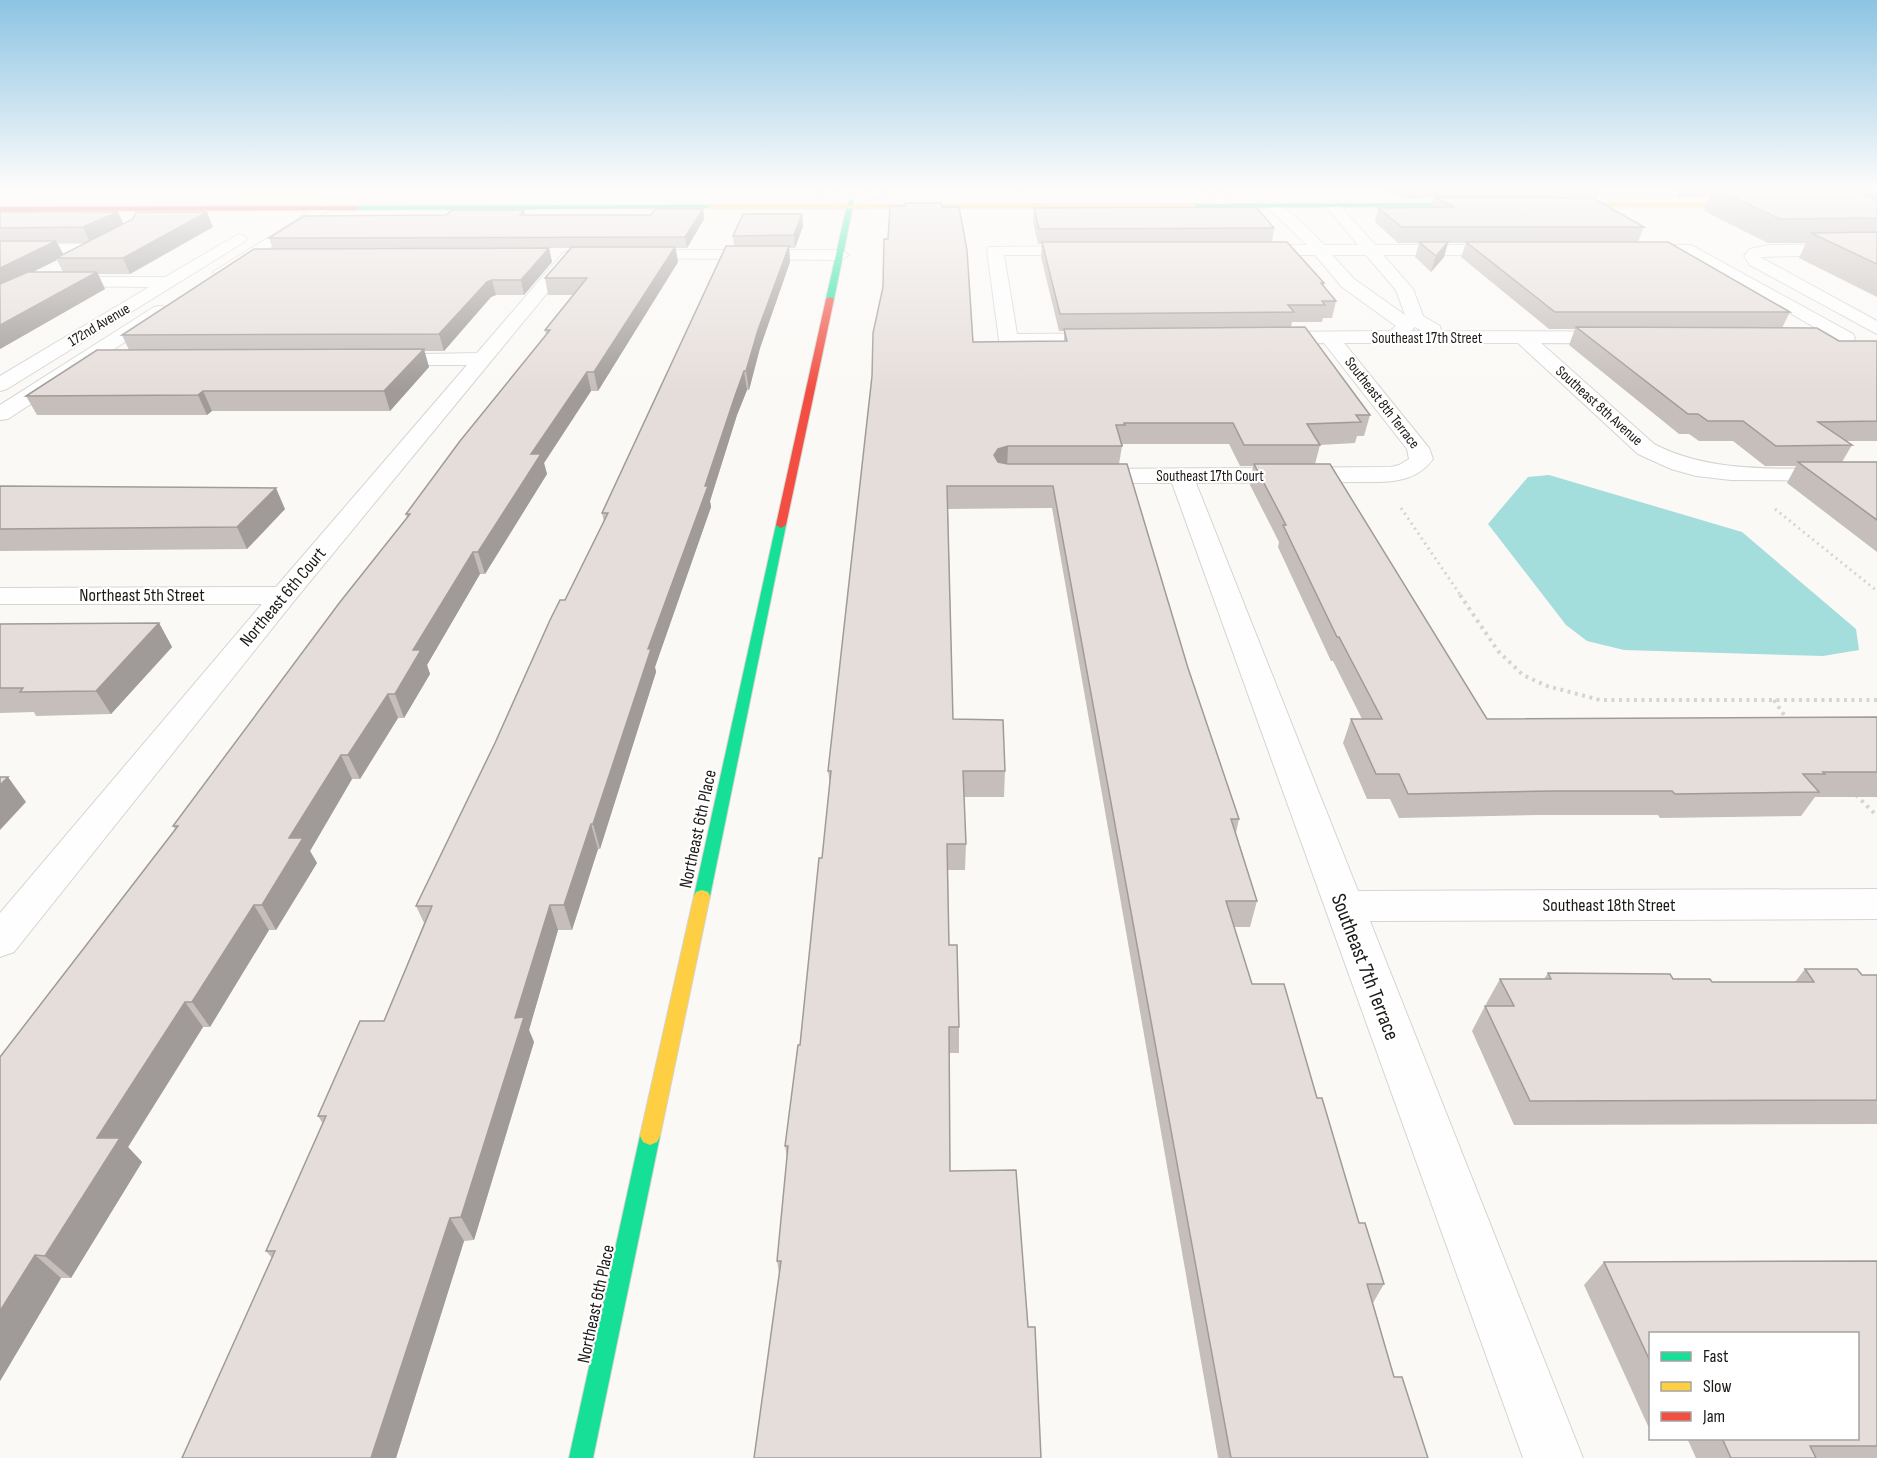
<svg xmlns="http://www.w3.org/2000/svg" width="1877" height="1458" viewBox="0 0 1877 1458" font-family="'Sofia Sans Condensed',sans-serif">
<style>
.water{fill:#a3dddc}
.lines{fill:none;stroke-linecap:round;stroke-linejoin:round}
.lane-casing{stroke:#d6d4d1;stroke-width:2}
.street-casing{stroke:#d6d4d1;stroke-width:2}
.fast-casing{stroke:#d6d4d1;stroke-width:2}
.slow-casing{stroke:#d6d4d1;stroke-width:2}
.jam-casing{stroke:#d6d4d1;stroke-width:2}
.path-far1{stroke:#d6d5d4;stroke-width:3;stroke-dasharray:2 4;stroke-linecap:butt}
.path{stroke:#d6d5d4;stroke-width:4;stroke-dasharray:3 4.5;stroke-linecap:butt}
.lane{fill:#fefefe;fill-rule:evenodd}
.street{fill:#fefefe;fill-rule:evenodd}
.fast{fill:#16e098;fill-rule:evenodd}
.slow{fill:#ffcf43;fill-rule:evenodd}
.jam{fill:#f24e42;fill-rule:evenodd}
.wall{fill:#c5bebb;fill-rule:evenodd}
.shaded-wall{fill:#a09b99}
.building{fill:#e5ddda;stroke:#a09b99;stroke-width:1.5}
.labels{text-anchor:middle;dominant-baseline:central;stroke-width:4.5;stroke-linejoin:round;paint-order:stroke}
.far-street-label{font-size:15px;fill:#1c1916;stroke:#fff}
.street-label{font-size:18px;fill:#1c1916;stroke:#fff}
.near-street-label{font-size:21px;fill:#1c1916;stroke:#fff}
</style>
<rect width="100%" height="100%" fill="#fbf9f6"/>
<polygon class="water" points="1549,475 1742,532 1856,629 1859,650 1823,656 1624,650 1587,641 1566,625 1488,524 1528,477"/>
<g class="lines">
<g class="lane-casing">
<polygon id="lane" points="1205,187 1215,187 1229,206 1228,208 1220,208"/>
</g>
<g class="street-casing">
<g id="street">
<polygon points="824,187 836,187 835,193 851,197 870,192 871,187 884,187 881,197 851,205 823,198 821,195"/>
<polygon points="1555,187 1726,187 1733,191 1726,195 1550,194 1548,191"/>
<path d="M1332,201L1337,202L1375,245H1691L1853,334L1855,338L1853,342L1846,344L1541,343L1654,444C1718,478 1806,467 1877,467V481L1731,480L1696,476L1671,469L1638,454L1518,343H1344L1429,448L1433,459C1419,478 1401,481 1379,482L1196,483L1358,891L1877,889V919L1370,921L1583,1458H1523L1172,483H1086L1078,481L1074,476L1078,471L1086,469L1391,467L1399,465L1409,459L1407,449L1324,343L1008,346L1001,344L999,340L987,250L989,247L1307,245L1269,209L1267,206L1269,203H1279L1309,229L1324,245H1358L1325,205ZM1004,255H1315L1342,287L1396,326L1390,331L1017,334ZM1332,255H1366L1396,290L1405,315L1354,279ZM1383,255H1688L1823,332L1441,331L1440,326L1423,316L1413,289ZM1415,327L1422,331H1411Z"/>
<polygon points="322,204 329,208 327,211 227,275 221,277 213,272"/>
<polygon points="239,234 244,236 247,239 244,242 7,389 0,391 0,376 149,287 56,286 50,285 48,281 50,277 165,277"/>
<polygon points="94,244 100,246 102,249 100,252 0,255 0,245"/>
<polygon points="1877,244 1877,254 1760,257 1877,321 1877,334 1750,265 1744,256 1750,249 1770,245"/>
<polygon points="632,250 841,250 849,255 841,260 626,258 624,255 626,252"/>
<polygon points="569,251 577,256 575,259 294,601 14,952 0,957 0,913 262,604 0,604 0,588 276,587 467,365 382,365 375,363 372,359 375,355 477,353 563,253"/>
<polygon points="160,306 166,307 169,311 166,315 8,419 0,420 0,405 154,307"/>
</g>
</g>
<g class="fast-casing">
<g id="fast">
<polygon points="851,199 854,201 834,299 830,301 826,299 848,201"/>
<polygon points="1476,203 1478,206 1194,208 1191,206 1194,204"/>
<polygon points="710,205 712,208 355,210 352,208 355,206"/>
<polygon points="781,522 786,525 710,896 708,900 702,902 696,900 694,896 776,525"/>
<polygon points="650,1127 657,1130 660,1136 593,1458 569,1458 640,1136 643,1130"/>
</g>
</g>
<g class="slow-casing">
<g id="slow">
<polygon points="1561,203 1752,203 1755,205 1752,207 1559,206"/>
<polygon points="1194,204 1196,207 710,209 707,207 710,205"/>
<polygon points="702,890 708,892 710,896 660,1136 657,1142 650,1145 643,1142 640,1136 694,896 696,892"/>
</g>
</g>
<g class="jam-casing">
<g id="jam">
<polygon points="0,207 355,206 358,208 355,210 0,211"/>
<polygon points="830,297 834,299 786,525 781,528 776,525 826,299"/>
</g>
</g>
<g class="path-far1">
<polyline points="1401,508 1461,596"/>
<polyline points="1775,509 1877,591"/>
</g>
<g class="path">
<polyline points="1460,595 1498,651 1523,675 1547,686 1600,700 1877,700"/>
<polyline points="1774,700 1788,721"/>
<polyline points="1856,795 1877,816"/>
</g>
<use href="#lane" class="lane"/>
<use href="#street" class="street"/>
<use href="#fast" class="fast"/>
<use href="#slow" class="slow"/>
<use href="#jam" class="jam"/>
</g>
<g class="wall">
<polygon points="1382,187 1601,187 1597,197 1527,198 1644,227 1638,242 1790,312 1782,328 1839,341 1877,341 1877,441 1847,441 1852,445 1842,462 1877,462 1877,552 1787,483 1796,466 1765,466 1733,441 1699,441 1689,434 1679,434 1569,345 1575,329 1549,329 1461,257 1466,243 1448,243 1444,257 1431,272 1415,257 1419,243 1398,243 1375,222 1378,208 1431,207 1434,198 1405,199"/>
<polygon points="1681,187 1877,187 1877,297 1799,258 1806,243 1768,243 1704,211 1710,197 1677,197"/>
<polygon points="942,207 973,342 1064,341 1064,331 1059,331 1041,257 1042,244 1038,244 1033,222 1034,208 1274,228 1272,242 1324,283 1324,286 1336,301 1332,318 1323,318 1322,322 1292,322 1291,327 1370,415 1364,436 1357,436 1355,443 1320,445 1315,464 1487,719 1877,717 1877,797 1815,797 1801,816 1660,818 1658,815 1539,815 1399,818 1390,799 1367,799 1343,743 1351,719 1362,719 1333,661 1331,661 1278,547 1279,542 1250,485 1253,466 1240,466 1229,444 1123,444 1123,446 1122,446 1119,464 1239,819 1236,833 1257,901 1250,927 1234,927 1252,984 1317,1098 1359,1223 1384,1284 1373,1303 1394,1377 1428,1458 1218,1458 1052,508 948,509 953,719 1005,771 1004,797 964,797 966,844 965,870 948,870 949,945 959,1027 959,1053 949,1053 950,1171 1028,1327 1041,1458 779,1273 777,1261 787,1157 785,1146 800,1045 822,858 830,783 828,771 888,239"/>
<polygon points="703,209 704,219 687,248 676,248 678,262 598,391 591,391 544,463 547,474 485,574 480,574 427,665 430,674 404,718 398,718 360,779 352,779 310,851 317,863 276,930 269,930 210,1027 203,1027 128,1147 142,1162 71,1278 61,1278 0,1381 0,1057 175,829 173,826 407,518 406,514 546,334 545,330 574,295 548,295 545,278 570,248 549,248 552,262 524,295 496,295 491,297 444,351 424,351 429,367 390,411 212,411 207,415 37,415 26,396 129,350 122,335 273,249 269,238 446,215 524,210 526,215 651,215"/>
<path d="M0,212H118L123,224L213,227L130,274H98L105,289L0,349ZM58,243H86L63,254ZM57,260L63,272H33Z"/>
<polygon points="802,214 803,226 795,248 789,248 790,262 760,348 749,390 747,390 737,415 710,501 711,507 655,667 656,672 600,849 598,849 572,930 558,930 529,1030 534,1042 474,1240 464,1241 396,1458 182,1458 272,1258 266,1251 323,1124 318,1116 384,1021 424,923 416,906 604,522 602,513 734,246 733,236"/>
<polygon points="0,486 285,509 247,549 0,551"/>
<polygon points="159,623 172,647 111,714 36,716 34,712 0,713 0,624"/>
<polygon points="1805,969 1862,975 1877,975 1877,1124 1514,1125 1472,1031 1485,1006 1487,1006 1486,1004 1500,979 1544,979 1548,973 1712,982 1795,982"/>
<polygon points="1877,1261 1877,1458 1696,1458 1687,1438 1857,1438 1650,1334 1650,1426 1648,1426 1584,1285 1604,1262"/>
</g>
<g class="shaded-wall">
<polygon points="703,209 704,219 687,248 685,237"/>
<polygon points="118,212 125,227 90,243 83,227"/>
<polygon points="207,212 213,227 130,274 123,258"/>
<polygon points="802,214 803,226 795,248 794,235"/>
<polygon points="56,241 64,256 56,258 57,260 0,288 0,268"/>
<polygon points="1448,242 1444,257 1431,272 1436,256"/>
<polygon points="789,246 790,262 760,348 749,390 746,371 758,330"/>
<polygon points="675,247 678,262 598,391 594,372"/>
<polygon points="549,248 552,262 524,295 521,280"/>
<polygon points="97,272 105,289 0,349 0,325"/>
<polygon points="492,280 496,295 491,297 444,351 439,334 487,282"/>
<polygon points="424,349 429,367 390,411 384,391"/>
<polygon points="744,371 747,390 737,415 710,501 711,507 655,667 656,672 600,849 593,824 648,649 735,396"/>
<polygon points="587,372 591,391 544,463 547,474 485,574 478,552 531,454"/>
<polygon points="203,391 212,411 207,415 198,395"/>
<polygon points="1008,446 1007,468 997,471 994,455 998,449"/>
<polygon points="276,488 285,509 247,549 237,527"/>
<polygon points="473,552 480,574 427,665 430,674 404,718 395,694 413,650"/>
<polygon points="159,623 172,647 111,714 96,691"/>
<polygon points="388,694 398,718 360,779 348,755"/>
<polygon points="341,755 352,779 310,851 317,863 276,930 262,905 289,838"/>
<polygon points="8,777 26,802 0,830 0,785"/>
<polygon points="591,824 598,849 572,930 564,905"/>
<polygon points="254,905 269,930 210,1027 192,1002"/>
<polygon points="550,905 558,930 529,1030 534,1042 474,1240 461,1217 515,1018"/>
<polygon points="185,1002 203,1027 128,1147 142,1162 71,1278 45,1256 97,1138"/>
<polygon points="450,1218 464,1241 396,1458 371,1458"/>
<polygon points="35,1255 61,1278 0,1381 0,1311"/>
</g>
<g class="building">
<polygon points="1842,187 1877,200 1877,218 1780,219 1714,188"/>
<polygon points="1434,197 1593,198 1644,227 1402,227 1378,208 1455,207"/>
<polygon points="905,203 941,203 942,207 959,207 967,250 973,342 1067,341 1064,329 1305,327 1370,415 1356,415 1361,422 1307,424 1320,445 1244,445 1233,423 1124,423 1125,425 1116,425 1122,446 1008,446 998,449 994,455 998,462 1008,464 1127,464 1188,668 1239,819 1231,819 1257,901 1226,901 1252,984 1284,984 1317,1098 1322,1098 1359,1223 1365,1223 1384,1284 1367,1284 1394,1377 1402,1377 1428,1458 1231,1458 1053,486 947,486 953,719 1003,720 1005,771 963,771 966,844 947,844 949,945 957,945 959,1027 949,1027 950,1171 1016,1170 1028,1327 1035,1327 1041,1458 754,1458 781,1261 777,1261 788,1146 785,1146 798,1045 800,1045 819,858 822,858 831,771 828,771 872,376 873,333 883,287 884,239 888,239 890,206 905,206"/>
<polygon points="1256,207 1274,228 1039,229 1034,208"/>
<polygon points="655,209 703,209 685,237 269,238 304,216 446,215 452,210 524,210 520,215 651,215"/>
<polygon points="0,212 118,212 83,227 0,228"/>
<polygon points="136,212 207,212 123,258 56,258 133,219"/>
<polygon points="743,214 802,214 794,235 733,236"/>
<polygon points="1877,232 1877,264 1811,233"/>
<polygon points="0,241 56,241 0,268"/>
<polygon points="1042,242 1287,242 1324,283 1321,283 1336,301 1322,301 1325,305 1288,305 1294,312 1060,314"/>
<polygon points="1419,242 1448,242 1436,256"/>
<polygon points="1466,242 1668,242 1790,312 1555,312"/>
<polygon points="726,246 789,246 758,330 746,371 744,371 735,396 705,486 708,486 648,649 651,649 593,824 591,824 564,905 550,905 515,1018 524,1017 461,1217 450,1218 371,1458 182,1458 275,1251 266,1251 326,1116 318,1116 360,1021 384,1021 432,906 416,906 495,743 550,620 560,600 565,600 608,513 602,513"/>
<polygon points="572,247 675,247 594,372 587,372 531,454 541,454 478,552 473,552 413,650 421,650 395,694 388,694 348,755 341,755 289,838 303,838 262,905 254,905 192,1002 185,1002 97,1138 120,1138 45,1256 35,1255 0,1311 0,1057 178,826 173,826 340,602 410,514 406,514 460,441 550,330 545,330 587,278 545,278"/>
<polygon points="549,248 521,280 492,280 487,282 439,334 122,335 254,249"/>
<polygon points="28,272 97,272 0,325 0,284"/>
<polygon points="1576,327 1817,328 1839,341 1877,341 1877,421 1818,422 1852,445 1776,446 1743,421 1708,421 1698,414 1688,414"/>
<polygon points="424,349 384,391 203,391 198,395 26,396 97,350"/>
<polygon points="1798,462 1877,462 1877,520"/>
<polygon points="1254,464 1330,464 1487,719 1877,717 1877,772 1823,772 1825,774 1803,774 1819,792 1675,794 1672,791 1552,791 1408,794 1399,774 1376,774 1351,719 1382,719 1339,637 1337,637 1283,525 1286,525"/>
<polygon points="0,486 276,488 237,527 0,529"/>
<polygon points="159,623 96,691 20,692 23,688 0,688 0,624"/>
<polygon points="0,777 8,777 0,785"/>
<polygon points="1805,969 1857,969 1862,975 1877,975 1877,1100 1530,1101 1485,1006 1514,1006 1500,979 1551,979 1548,973 1670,974 1673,979 1710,979 1712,982 1814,982"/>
<polygon points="1877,1261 1877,1446 1810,1446 1816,1458 1731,1458 1722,1438 1857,1438 1857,1334 1650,1334 1650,1361 1604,1262"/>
</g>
<linearGradient id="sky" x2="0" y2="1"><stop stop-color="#8cc4e3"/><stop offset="0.48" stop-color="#fdfcfb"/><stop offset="1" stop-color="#fdfcfb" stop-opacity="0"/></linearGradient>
<rect width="1877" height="391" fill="url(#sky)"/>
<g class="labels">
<g class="far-street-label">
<text transform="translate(99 325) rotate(-31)">172nd Avenue</text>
<text x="1427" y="338">Southeast 17th Street</text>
<text transform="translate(1382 403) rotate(52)">Southeast 8th Terrace</text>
<text transform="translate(1599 406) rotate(42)">Southeast 8th Avenue</text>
<text x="1210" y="476">Southeast 17th Court</text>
</g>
<g class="street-label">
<text x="142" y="595">Northeast 5th Street</text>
<text transform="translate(283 597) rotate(-50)">Northeast 6th Court</text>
<text transform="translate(698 829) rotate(-78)">Northeast 6th Place</text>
<text x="1609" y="905">Southeast 18th Street</text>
<text transform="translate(596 1304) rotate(-78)">Northeast 6th Place</text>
</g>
<g class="near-street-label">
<text transform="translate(1365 967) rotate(69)">Southeast 7th Terrace</text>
</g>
</g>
<rect x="1649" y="1332" width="210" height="108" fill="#ffffff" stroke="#a4a3a2" stroke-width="1.5"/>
<rect x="1661" y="1352" width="30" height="9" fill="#16e098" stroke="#a4a3a2" stroke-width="1.5"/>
<text x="1703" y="1362" font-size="18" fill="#1c1916">Fast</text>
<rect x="1661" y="1382" width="30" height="9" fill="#ffcf43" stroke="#a4a3a2" stroke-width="1.5"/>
<text x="1703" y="1392" font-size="18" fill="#1c1916">Slow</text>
<rect x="1661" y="1412" width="30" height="9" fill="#f24e42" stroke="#a4a3a2" stroke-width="1.5"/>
<text x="1703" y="1422" font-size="18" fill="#1c1916">Jam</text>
</svg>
